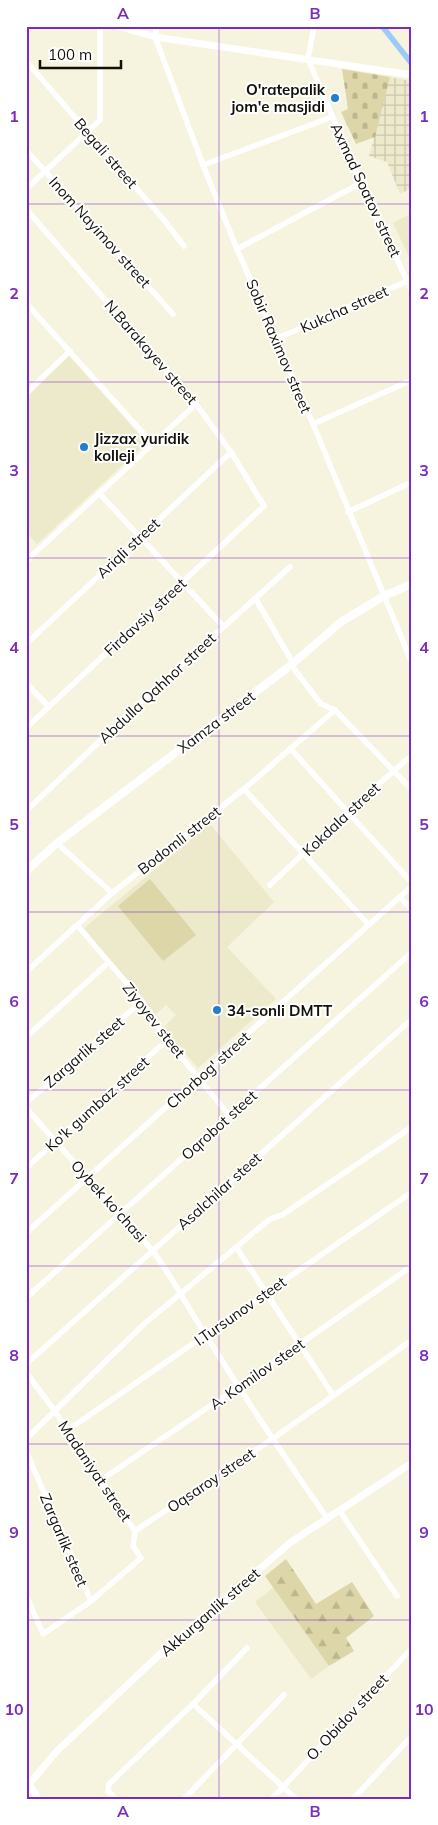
<svg xmlns="http://www.w3.org/2000/svg" width="438" height="1825" viewBox="0 0 438 1825" font-family="Mulish,sans-serif">
<style>
.built{fill:#ede9cb}
.industrial{fill:url(#industrial-grid)}
.green{fill:#dcd6a8}
.forest{fill:url(#forest-firs)}
.cemetery{fill:url(#cemetery-stones)}
.lines{fill:none;stroke-linecap:round;stroke-linejoin:round}
.canal{stroke:#9dcbf9;stroke-width:5.5}
.minor{stroke:#fff;stroke-width:5.5}
.tertiary{stroke:#fff;stroke-width:7}
.secondary{stroke:#fff;stroke-width:8}
.grid{fill:none;stroke:#7b2cbf;stroke-width:1;stroke-opacity:0.55}
.poi-dot{fill:#237fcc;stroke:#fff;stroke-width:2}
.labels{text-anchor:middle;dominant-baseline:central;stroke-width:4;stroke-linejoin:round;paint-order:stroke}
.poi-label{font-size:15px;font-weight:bold;fill:#121109;stroke:#fff;text-anchor:start}
.street-label{font-size:15px;fill:#121109;stroke:#fff}
.neatline{fill:none;stroke:#7b2cbf;stroke-width:2}
.grid-label{font-size:16px;text-anchor:middle;font-weight:bold;fill:#7b2cbf}
</style>
<defs>
<pattern id="industrial-grid" width="8" height="8" patternUnits="userSpaceOnUse" patternTransform="scale(1.25)"><rect width="8" height="8" fill="#ede9cb"/><path d="M0 4h8M4 0v8" fill="none" stroke="#cac7ad"/></pattern>
<pattern id="forest-firs" width="22" height="20" patternUnits="userSpaceOnUse" patternTransform="scale(1.25)"><rect width="22" height="20" fill="#dcd6a8"/><path d="M5 1l3.5 6h-7zM16 11l3.5 6h-7z" fill="#bcb78f"/></pattern>
<pattern id="cemetery-stones" width="16" height="16" patternUnits="userSpaceOnUse" patternTransform="scale(1.25)"><rect width="16" height="16" fill="#dcd6a8"/><path d="M2 7V4a2 2 0 0 1 4 0v3zM10 15v-3a2 2 0 0 1 4 0v3z" fill="#bcb78f"/></pattern>
</defs>
<rect width="100%" height="100%" fill="#f6f4de"/>
<g class="built">
<polygon points="412,213 412,263 393,223"/>
<polygon points="68,355 144,440 145,444 37,544 26,532 26,399"/>
<polygon points="210,824 274,902 227,947 276,999 198,1068 163,1028 176,1015 166,1005 156,1014 83,929"/>
<polygon points="274,1587 329,1666 311,1679 255,1602"/>
</g>
<polygon class="industrial" points="390,77 412,81 412,188 400,194 387,162 369,156"/>
<polygon class="green" points="150,879 196,935 163,961 118,906"/>
<polygon class="forest" points="286,1559 316,1604 352,1582 374,1616 346,1638 354,1651 329,1666 265,1576"/>
<polygon class="cemetery" points="342,69 390,77 375,137 356,144 341,112 348,109"/>
<g class="lines">
<polyline class="canal" points="382,26 412,64"/>
<g class="minor">
<polyline points="157,26 155,37 203,165 237,249 313,424 412,663"/>
<polyline points="314,26 308,59 361,183 412,291"/>
<polyline points="26,61 164,220 184,246"/>
<polyline points="26,150 173,314"/>
<polyline points="203,165 332,117"/>
<polyline points="26,189 100,120 100,26"/>
<polyline points="26,209 196,404 231,452 264,506 26,728"/>
<polyline points="237,249 361,183"/>
<polyline points="26,303 153,444"/>
<polyline points="276,339 412,279"/>
<polyline points="26,393 70,351"/>
<polyline points="313,424 412,380"/>
<polyline points="99,493 223,626"/>
<polyline points="348,512 412,482"/>
<polyline points="26,561 196,404"/>
<polyline points="255,598 293,663"/>
<polyline points="26,644 231,452"/>
<polyline points="291,665 321,704 335,710 412,790"/>
<polyline points="26,683 49,707"/>
<polyline points="290,748 412,883"/>
<polyline points="244,789 369,925"/>
<polyline points="26,811 157,687 290,567"/>
<polyline points="57,843 112,893"/>
<polyline points="270,885 347,812 412,755"/>
<polyline points="400,897 412,910"/>
<polyline points="78,926 142,1001 167,1040 229,1115"/>
<polyline points="26,972 112,893 244,789 335,710"/>
<polyline points="26,1037 108,963"/>
<polyline points="26,1103 142,1001"/>
<path d="M26,1108L152,1250C173,1278 188,1308 207,1337C245,1398 285,1458 327,1518"/>
<polyline points="26,1168 167,1040"/>
<polyline points="26,1233 412,886"/>
<polyline points="236,1247 333,1395"/>
<polyline points="26,1298 412,952"/>
<polyline points="26,1364 412,1019"/>
<polyline points="26,1372 54,1410 135,1531"/>
<polyline points="68,1430 412,1192"/>
<polyline points="26,1439 143,1325 270,1219 282,1215 412,1127"/>
<polyline points="26,1451 91,1601"/>
<polyline points="101,1480 238,1387 412,1266"/>
<polyline points="339,1510 397,1596"/>
<polyline points="26,1595 43,1634 91,1601 141,1558 133,1546 135,1531 268,1442 412,1340"/>
<polyline points="193,1704 296,1799"/>
<polyline points="116,1799 108,1791 109,1784 193,1704 247,1648"/>
<polyline points="184,1799 284,1695"/>
<polyline points="272,1799 412,1648"/>
<polyline points="353,1799 412,1736"/>
</g>
<g class="tertiary">
<polyline points="117,26 155,37 412,75"/>
<polyline points="26,1778 38,1799"/>
<polyline points="26,1789 29,1784 57,1751 157,1657 291,1542 412,1463"/>
</g>
<polyline class="secondary" points="26,871 57,843 291,665 341,622 384,596 412,584"/>
</g>
<path class="grid" d="M219,26V1799M26,204H412M26,382H412M26,558H412M26,736H412M26,912H412M26,1090H412M26,1266H412M26,1444H412M26,1620H412"/>
<g class="poi-dot">
<circle cx="335" cy="98" r="5"/>
<circle cx="84" cy="447" r="5"/>
<circle cx="217" cy="1010" r="5"/>
</g>
<g class="labels">
<g class="poi-label">
<text x="325" y="89" text-anchor="end">O'ratepalik<tspan x="325" dy="17">jom'e masjidi</tspan></text>
<text x="94" y="438">Jizzax yuridik<tspan x="94" dy="17">kolleji</tspan></text>
<text x="227" y="1010">34-sonli DMTT</text>
</g>
<g class="street-label">
<text transform="translate(106 153) rotate(49)">Begali street</text>
<text transform="translate(366 190) rotate(65)">Axmad Soatov street</text>
<text transform="translate(100 232) rotate(48)">Inom Nayimov street</text>
<text transform="translate(344 309) rotate(-24)">Kukcha street</text>
<text transform="translate(279 346) rotate(67)">Sobir Raximov street</text>
<text transform="translate(151 352) rotate(49)">N.Barakayev street</text>
<text transform="translate(128 548) rotate(-43)">Ariqli street</text>
<text transform="translate(145 617) rotate(-43)">Firdavsiy street</text>
<text transform="translate(157 688) rotate(-43)">Abdulla Qahhor street</text>
<text transform="translate(216 722) rotate(-37)">Xamza street</text>
<text transform="translate(341 819) rotate(-43)">Kokdala street</text>
<text transform="translate(179 840) rotate(-38)">Bodomli street</text>
<text transform="translate(154 1020) rotate(52)">Ziyoyev steet</text>
<text transform="translate(84 1052) rotate(-41)">Zargarlik steet</text>
<text transform="translate(208 1070) rotate(-42)">Chorbog' street</text>
<text transform="translate(97 1104) rotate(-42)">Ko'k gumbaz street</text>
<text transform="translate(219 1125) rotate(-42)">Oqrobot steet</text>
<text transform="translate(219 1191) rotate(-42)">Asalchilar steet</text>
<text transform="translate(109 1201) rotate(48)">Oybek ko'chasi</text>
<text transform="translate(240 1311) rotate(-35)">I.Tursunov steet</text>
<text transform="translate(257 1374) rotate(-35)">A. Komilov steet</text>
<text transform="translate(95 1471) rotate(56)">Madaniyat street</text>
<text transform="translate(211 1480) rotate(-34)">Oqsaroy street</text>
<text transform="translate(64 1540) rotate(67)">Zargarlik steet</text>
<text transform="translate(210 1612) rotate(-41)">Akkurganlik street</text>
<text transform="translate(347 1717) rotate(-47)">O. Obidov street</text>
</g>
</g>
<rect width="438" height="1825" fill="none" stroke="#ffffff" stroke-width="55"/>
<path d="M40 60v8h81v-8" fill="none" stroke="#121109" stroke-width="2.5"/>
<text x="48" y="60" font-size="15" fill="#121109" stroke="#ffffff" stroke-width="4" paint-order="stroke">100 m</text>
<rect x="28" y="28" width="382" height="1770" class="neatline"/>
<g class="grid-label">
<text x="123" y="19">A</text>
<text x="315" y="19">B</text>
<text x="14" y="122">1</text>
<text x="424" y="122">1</text>
<text x="14" y="299">2</text>
<text x="424" y="299">2</text>
<text x="14" y="476">3</text>
<text x="424" y="476">3</text>
<text x="14" y="653">4</text>
<text x="424" y="653">4</text>
<text x="14" y="830">5</text>
<text x="424" y="830">5</text>
<text x="14" y="1007">6</text>
<text x="424" y="1007">6</text>
<text x="14" y="1184">7</text>
<text x="424" y="1184">7</text>
<text x="14" y="1361">8</text>
<text x="424" y="1361">8</text>
<text x="14" y="1538">9</text>
<text x="424" y="1538">9</text>
<text x="14" y="1715">10</text>
<text x="424" y="1715">10</text>
<text x="123" y="1817">A</text>
<text x="315" y="1817">B</text>
</g>
</svg>
